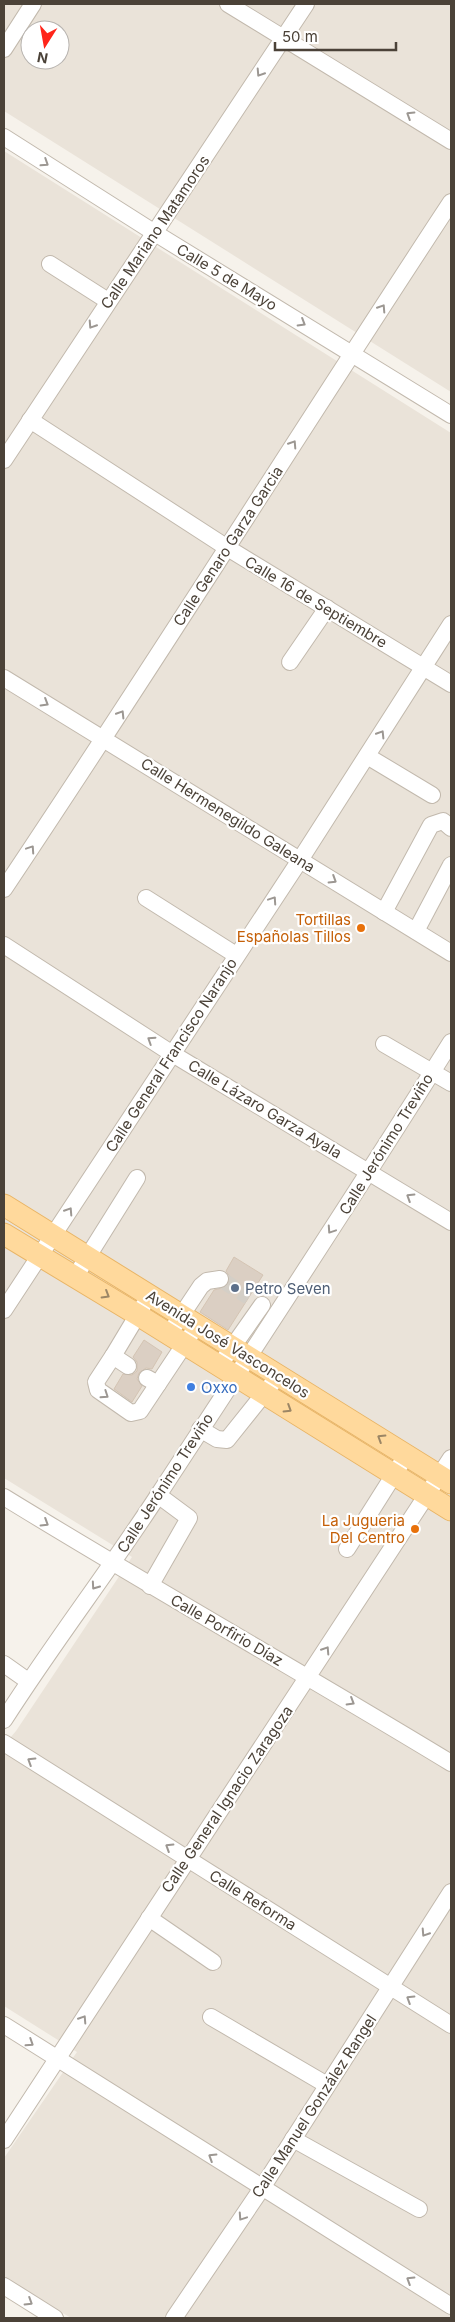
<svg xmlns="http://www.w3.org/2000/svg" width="455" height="2322" viewBox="0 0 455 2322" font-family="Inter,sans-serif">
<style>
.residential{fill:#eae3d9;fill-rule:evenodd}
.building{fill:#dbcfc3;stroke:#d4c4b3}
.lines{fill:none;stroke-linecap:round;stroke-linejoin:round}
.minor-tunnel{stroke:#d4cfc7;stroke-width:16;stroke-dasharray:16 8;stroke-linecap:butt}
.minor-casing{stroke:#c2b9ad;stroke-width:18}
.major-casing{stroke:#e9b566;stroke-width:23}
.minor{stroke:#fff;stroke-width:16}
.major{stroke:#ffd99c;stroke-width:21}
.oneway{stroke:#9c9792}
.oneway2{stroke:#9c8665}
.food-dot{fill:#e8710a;stroke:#fff;stroke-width:2}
.service-dot{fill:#5c6f8a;stroke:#fff;stroke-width:2}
.shop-dot{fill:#3f7fe0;stroke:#fff;stroke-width:2}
.labels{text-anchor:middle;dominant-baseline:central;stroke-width:4.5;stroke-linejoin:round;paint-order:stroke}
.street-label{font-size:15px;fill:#4b4238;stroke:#fff}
.food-label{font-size:15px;fill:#c56008;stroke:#fff;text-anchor:end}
.service-label{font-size:15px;fill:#4e5e75;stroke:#fff;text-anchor:start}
.shop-label{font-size:15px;fill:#366cbe;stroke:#fff;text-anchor:start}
</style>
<rect width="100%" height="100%" fill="#f6f2eb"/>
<g class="residential">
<path d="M4,4H451V392L4,111ZM30,30H60V60H30Z"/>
<polygon points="4,151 451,433 451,2318 71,2318 4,2277 4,2158 77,2052 4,2006 4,1745 16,1731 132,1557 4,1478"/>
</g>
<g class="building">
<polygon points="234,1257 263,1275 228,1330 200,1312 214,1290 226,1287 229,1283 230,1277 226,1271"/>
<polygon points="144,1340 162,1352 152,1369 146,1368 139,1373 137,1379 142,1386 132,1402 114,1389 123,1374 132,1375 137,1371 137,1362 133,1357"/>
</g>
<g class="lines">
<polyline class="minor-tunnel" points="220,1279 249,1297"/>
<g class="minor-casing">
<g id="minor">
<polyline points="228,4 451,141"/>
<polyline points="4,49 33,4"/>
<polyline points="4,137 155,233 451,415"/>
<polyline points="50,264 108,301"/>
<polyline points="30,420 226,547 451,684"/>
<polyline points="4,460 306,4"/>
<polyline points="290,662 327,608"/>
<polyline points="4,678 451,953"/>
<polyline points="367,756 432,795"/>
<path d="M4,889C156,662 301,430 451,202"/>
<polyline points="146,898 236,955"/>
<polyline points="384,912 431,825 443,821 451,828"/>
<polyline points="416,931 451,865"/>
<polyline points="4,945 171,1053 451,1222"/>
<polyline points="384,1044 451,1083"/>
<polyline points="75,1277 137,1178"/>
<polyline points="4,1310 300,860 451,624"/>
<polyline points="169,1334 201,1286 207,1281 220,1279"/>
<polyline points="113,1356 96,1382 98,1390 131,1413 140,1411 158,1384"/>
<polyline points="128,1366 113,1356 143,1306"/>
<polyline points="219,1366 262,1305"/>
<polyline points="147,1378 158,1384 190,1336"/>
<polyline points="200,1429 217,1439 227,1440 279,1375"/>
<path d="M4,1497C152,1588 303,1673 451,1763"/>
<polyline points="347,1549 407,1454"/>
<polyline points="150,1586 189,1518 158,1495"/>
<polyline points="4,1664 28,1681"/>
<path d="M4,1720C53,1643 109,1571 159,1494C257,1344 356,1194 451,1042"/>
<polyline points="4,1743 451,2025"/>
<polyline points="149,1918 213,1962"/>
<polyline points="211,2017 327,2085"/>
<polyline points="4,2025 451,2306"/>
<polyline points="293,2139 419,2209"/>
<polyline points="4,2140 451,1458"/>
<polyline points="4,2286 55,2318"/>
<polyline points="174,2318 262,2188 451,1892"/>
</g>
</g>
<g class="major-casing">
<g id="major">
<polyline points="4,1205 451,1483"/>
<polyline points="4,1234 138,1315 451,1510"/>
</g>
</g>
<use href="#minor" class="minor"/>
<use href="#major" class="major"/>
</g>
<defs><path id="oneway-chevron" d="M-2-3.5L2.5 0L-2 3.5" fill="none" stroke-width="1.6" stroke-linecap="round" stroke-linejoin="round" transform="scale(1.25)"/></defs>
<g class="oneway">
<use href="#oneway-chevron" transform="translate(260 73) rotate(123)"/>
<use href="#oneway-chevron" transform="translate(410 115) rotate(-148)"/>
<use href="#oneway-chevron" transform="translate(45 163) rotate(33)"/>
<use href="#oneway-chevron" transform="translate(382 308) rotate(-57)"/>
<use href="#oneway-chevron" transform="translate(302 323) rotate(31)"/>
<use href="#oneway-chevron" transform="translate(92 325) rotate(123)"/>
<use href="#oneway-chevron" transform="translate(293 444) rotate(-57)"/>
<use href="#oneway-chevron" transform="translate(45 703) rotate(31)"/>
<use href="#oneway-chevron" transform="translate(121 714) rotate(-58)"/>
<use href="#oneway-chevron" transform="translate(381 734) rotate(-58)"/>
<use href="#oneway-chevron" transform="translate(31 849) rotate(-56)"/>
<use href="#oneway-chevron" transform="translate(333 880) rotate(32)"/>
<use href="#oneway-chevron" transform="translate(273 900) rotate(-56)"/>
<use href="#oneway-chevron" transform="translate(151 1040) rotate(-147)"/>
<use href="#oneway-chevron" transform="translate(410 1197) rotate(-148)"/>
<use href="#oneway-chevron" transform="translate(69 1211) rotate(-57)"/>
<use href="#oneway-chevron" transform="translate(331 1230) rotate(124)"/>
<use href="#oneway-chevron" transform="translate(105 1395) rotate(34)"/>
<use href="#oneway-chevron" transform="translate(45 1523) rotate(32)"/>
<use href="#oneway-chevron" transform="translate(95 1586) rotate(125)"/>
<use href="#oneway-chevron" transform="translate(326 1650) rotate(-57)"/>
<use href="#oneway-chevron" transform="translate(351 1702) rotate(31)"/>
<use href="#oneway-chevron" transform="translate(31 1761) rotate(-148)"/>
<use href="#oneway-chevron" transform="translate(169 1847) rotate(-148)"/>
<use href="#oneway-chevron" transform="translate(425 1933) rotate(123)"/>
<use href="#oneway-chevron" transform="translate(410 1999) rotate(-148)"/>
<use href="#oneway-chevron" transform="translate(83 2019) rotate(-57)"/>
<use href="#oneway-chevron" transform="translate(30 2043) rotate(33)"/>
<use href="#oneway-chevron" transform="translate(212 2157) rotate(-148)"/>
<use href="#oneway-chevron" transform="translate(242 2217) rotate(124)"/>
<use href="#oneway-chevron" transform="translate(410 2280) rotate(-148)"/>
<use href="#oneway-chevron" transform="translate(29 2302) rotate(32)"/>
</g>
<g class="oneway2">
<use href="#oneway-chevron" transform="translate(106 1295) rotate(31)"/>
<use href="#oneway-chevron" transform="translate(288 1409) rotate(32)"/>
<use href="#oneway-chevron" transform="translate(381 1438) rotate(-148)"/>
</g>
<g class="food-dot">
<circle cx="361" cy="928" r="5"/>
<circle cx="415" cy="1529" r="5"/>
</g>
<circle class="service-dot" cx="235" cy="1288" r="5"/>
<circle class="shop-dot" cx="191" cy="1387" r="5"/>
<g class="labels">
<g class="street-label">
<text transform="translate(155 232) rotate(-56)">Calle Mariano Matamoros</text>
<text transform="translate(227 277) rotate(31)">Calle 5 de Mayo</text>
<text transform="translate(228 546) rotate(-57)">Calle Genaro Garza Garcia</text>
<text transform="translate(316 602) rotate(31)">Calle 16 de Septiembre</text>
<text transform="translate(228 815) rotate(32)">Calle Hermenegildo Galeana</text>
<text transform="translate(171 1055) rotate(-57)">Calle General Francisco Naranjo</text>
<text transform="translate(265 1109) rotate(31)">Calle Lázaro Garza Ayala</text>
<text transform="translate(386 1144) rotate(-58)">Calle Jerónimo Treviño</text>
<text transform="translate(228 1344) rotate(32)">Avenida José Vasconcelos</text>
<text transform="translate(165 1483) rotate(-57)">Calle Jerónimo Treviño</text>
<text transform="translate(227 1630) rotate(30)">Calle Porfirio Díaz</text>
<text transform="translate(227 1799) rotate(-56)">Calle General Ignacio Zaragoza</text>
<text transform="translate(253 1900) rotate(32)">Calle Reforma</text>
<text transform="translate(314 2106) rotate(-57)">Calle Manuel González Rangel</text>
</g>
<g class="food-label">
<text x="351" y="919">Tortillas<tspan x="351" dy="17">Españolas Tillos</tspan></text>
<text x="405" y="1520">La Jugueria<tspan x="405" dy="17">Del Centro</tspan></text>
</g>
<g class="service-label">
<text x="245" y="1288">Petro Seven</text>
</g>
<g class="shop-label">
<text x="201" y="1387">Oxxo</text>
</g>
</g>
<rect width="455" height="2322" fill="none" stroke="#4b4238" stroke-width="10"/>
<g transform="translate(45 45) rotate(191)"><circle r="24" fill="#ffffff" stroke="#b7b3af"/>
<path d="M0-4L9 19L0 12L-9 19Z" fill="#ff251a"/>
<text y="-8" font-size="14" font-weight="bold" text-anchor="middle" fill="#4b4238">N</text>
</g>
<path d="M275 42v8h121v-8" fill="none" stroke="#4b4238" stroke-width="2.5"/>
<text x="282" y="42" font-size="15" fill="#4b4238" stroke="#ffffff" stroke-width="4" paint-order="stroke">50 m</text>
</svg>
